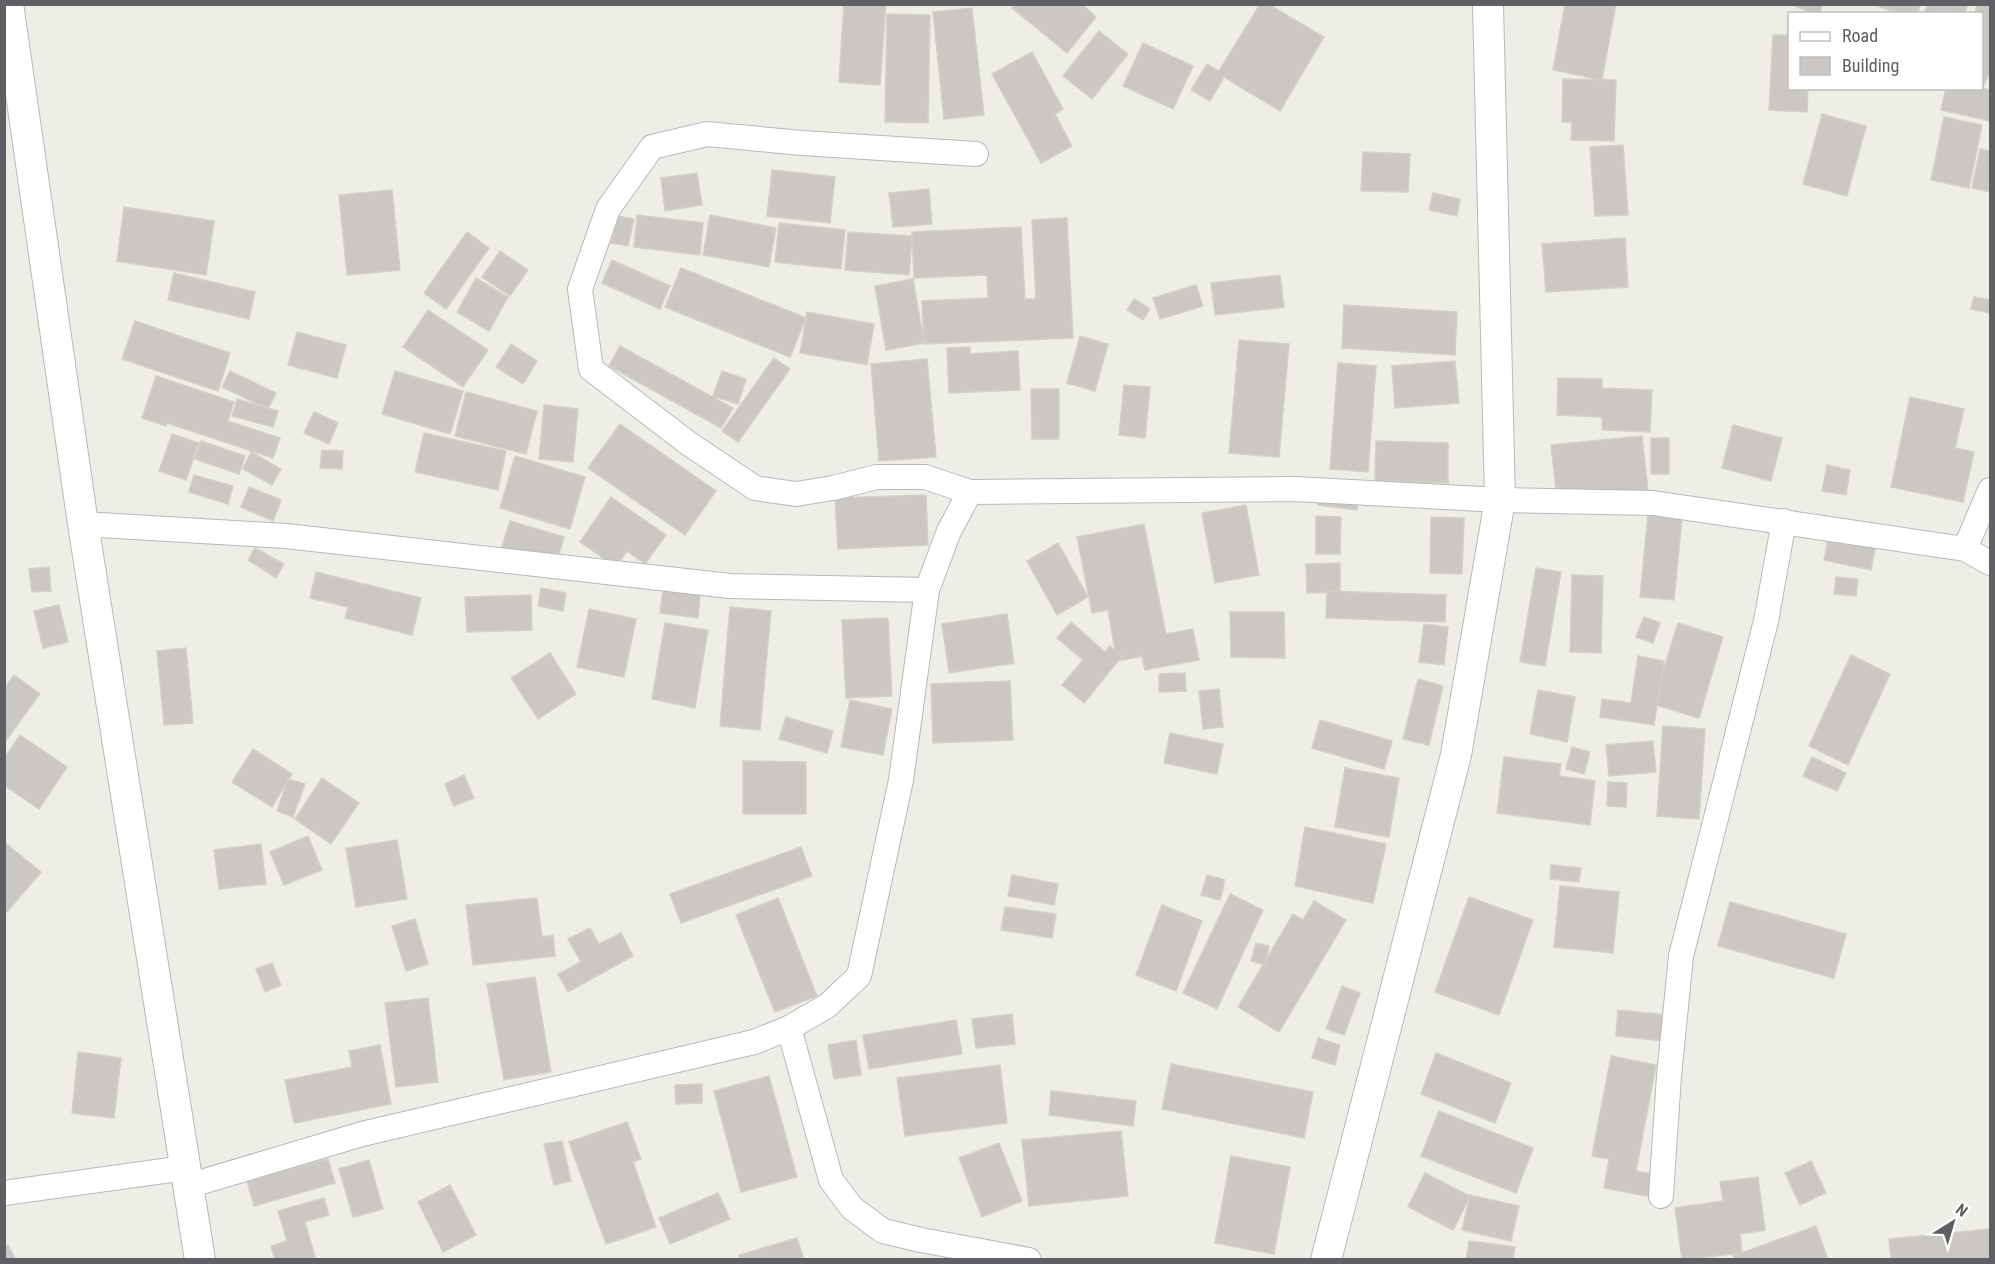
<svg xmlns="http://www.w3.org/2000/svg" width="1995" height="1264" viewBox="0 0 1995 1264" font-family="'Roboto Condensed',sans-serif">
<style>
.building{fill:#cbc8c3;stroke:#d3d0c5;stroke-width:1.5}
.lines{fill:none;stroke-linecap:round;stroke-linejoin:round}
.minor-casing{stroke:#b6b8bc;stroke-width:26}
.tertiary-casing{stroke:#b6b8bc;stroke-width:32}
.minor{stroke:#fff;stroke-width:24}
.tertiary{stroke:#fff;stroke-width:30}
</style>
<rect width="100%" height="100%" fill="#efeee6"/>
<g class="building">
<polygon points="844,4 886,4 880,85 839,82"/>
<polygon points="1015,4 1082,4 1096,17 1067,53 1012,8"/>
<polygon points="1260,4 1268,4 1324,37 1280,111 1224,77 1210,101 1191,90 1207,64 1219,71"/>
<polygon points="1565,4 1616,4 1602,80 1553,70"/>
<polygon points="1790,4 1823,4 1819,14 1814,14"/>
<polygon points="1871,4 1920,4 1918,14 1901,14"/>
<polygon points="1928,4 1968,4 1964,14 1924,14"/>
<polygon points="1978,4 1990,4 1990,72 1983,86 1982,85 1982,14 1974,14"/>
<polygon points="972,8 984,115 944,119 933,12"/>
<polygon points="887,14 930,15 928,123 885,122"/>
<polygon points="1099,31 1128,54 1092,99 1063,76"/>
<polygon points="1773,35 1790,35 1790,88 1808,88 1807,112 1769,110"/>
<polygon points="1143,43 1193,66 1173,109 1123,86"/>
<polygon points="1032,52 1063,109 1055,114 1072,146 1041,163 992,74"/>
<polygon points="1563,79 1616,80 1614,141 1571,140 1572,122 1562,122"/>
<polygon points="1946,88 1982,88 1990,90 1990,121 1941,110"/>
<polygon points="1822,114 1866,126 1847,196 1803,184"/>
<polygon points="1944,117 1982,125 1969,188 1931,180"/>
<polygon points="1623,145 1628,215 1595,216 1590,147"/>
<polygon points="1980,149 1990,151 1990,192 1972,188"/>
<polygon points="1363,152 1410,154 1408,192 1361,191"/>
<polygon points="772,170 835,177 830,223 767,216"/>
<polygon points="697,173 702,205 665,211 661,178"/>
<polygon points="929,189 932,224 893,227 889,193"/>
<polygon points="392,190 400,270 347,275 339,195"/>
<polygon points="1433,193 1460,199 1457,216 1429,210"/>
<polygon points="124,207 214,221 206,275 117,261"/>
<polygon points="637,215 703,223 700,255 634,247"/>
<polygon points="710,215 776,228 769,267 703,255"/>
<polygon points="618,216 634,219 628,246 611,243"/>
<polygon points="1067,218 1073,338 924,344 922,301 988,298 987,275 914,278 912,232 1021,227 1025,299 1036,299 1032,220"/>
<polygon points="779,223 845,230 841,269 775,262"/>
<polygon points="467,232 489,248 446,309 424,293"/>
<polygon points="848,232 912,236 909,275 845,270"/>
<polygon points="1625,238 1628,287 1546,292 1542,244"/>
<polygon points="500,251 528,270 510,296 482,277"/>
<polygon points="612,260 670,286 660,309 602,283"/>
<polygon points="681,268 806,318 790,357 665,307"/>
<polygon points="174,273 255,292 249,319 168,300"/>
<polygon points="1280,275 1284,307 1215,315 1211,283"/>
<polygon points="476,278 508,297 489,331 457,312"/>
<polygon points="913,279 924,343 886,350 875,286"/>
<polygon points="1196,285 1203,306 1160,319 1153,298"/>
<polygon points="1974,297 1990,300 1990,313 1971,309"/>
<polygon points="1134,299 1150,309 1143,320 1127,310"/>
<polygon points="1344,305 1457,312 1455,355 1342,348"/>
<polygon points="428,310 488,350 463,387 403,347"/>
<polygon points="807,312 874,324 867,365 800,353"/>
<polygon points="135,321 230,353 218,391 122,359"/>
<polygon points="297,332 346,345 337,378 288,365"/>
<polygon points="1080,336 1108,344 1095,391 1067,383"/>
<polygon points="1239,340 1289,344 1279,457 1229,453"/>
<polygon points="511,344 537,361 523,384 496,367"/>
<polygon points="620,346 733,408 721,428 609,366"/>
<polygon points="970,347 970,354 1018,351 1020,390 949,393 947,348"/>
<polygon points="774,358 790,369 738,442 722,431"/>
<polygon points="927,359 936,457 879,461 871,364"/>
<polygon points="1455,361 1459,403 1395,408 1392,366"/>
<polygon points="1338,363 1376,366 1368,472 1330,469"/>
<polygon points="230,371 276,393 268,409 222,387"/>
<polygon points="395,371 463,391 450,434 382,414"/>
<polygon points="722,371 746,379 738,404 713,396"/>
<polygon points="156,376 234,402 228,421 280,438 273,458 167,423 166,426 142,418"/>
<polygon points="1558,378 1602,379 1602,388 1652,390 1650,432 1602,430 1602,417 1557,415"/>
<polygon points="1124,385 1150,387 1145,438 1119,435"/>
<polygon points="1031,389 1059,389 1059,439 1032,439"/>
<polygon points="466,392 537,411 526,454 455,436"/>
<polygon points="1910,397 1964,409 1955,448 1974,452 1963,502 1891,487"/>
<polygon points="237,399 278,411 273,427 232,416"/>
<polygon points="544,405 578,409 573,462 539,459"/>
<polygon points="314,412 338,423 329,444 304,433"/>
<polygon points="620,424 716,491 685,535 588,468"/>
<polygon points="1733,425 1782,438 1771,481 1722,468"/>
<polygon points="424,433 506,451 498,490 415,472"/>
<polygon points="172,434 199,443 186,480 159,471"/>
<polygon points="1642,436 1648,490 1557,499 1551,445"/>
<rect x="1651" y="438" width="18" height="36"/>
<polygon points="201,441 245,456 239,474 195,459"/>
<polygon points="1376,441 1448,443 1448,483 1375,481"/>
<polygon points="322,450 343,451 342,469 320,468"/>
<polygon points="251,452 281,469 272,485 243,469"/>
<polygon points="515,456 585,477 570,529 500,508"/>
<polygon points="1827,465 1850,470 1846,495 1822,491"/>
<polygon points="194,475 233,486 228,504 189,492"/>
<polygon points="249,487 281,500 273,521 241,507"/>
<polygon points="1320,489 1359,494 1357,510 1318,505"/>
<polygon points="926,495 928,545 838,549 835,498"/>
<polygon points="611,497 666,535 645,564 627,551 616,567 580,542"/>
<polygon points="1246,505 1259,575 1215,583 1202,513"/>
<polygon points="1648,515 1682,518 1674,600 1640,597"/>
<polygon points="1316,516 1341,517 1340,554 1316,554"/>
<polygon points="1431,517 1464,518 1462,574 1430,573"/>
<polygon points="510,521 564,537 556,565 501,549"/>
<polygon points="1144,524 1166,634 1193,629 1199,660 1145,670 1142,656 1117,661 1108,610 1092,613 1077,537"/>
<polygon points="1829,534 1876,544 1871,570 1824,560"/>
<polygon points="1058,543 1088,597 1057,615 1027,561"/>
<polygon points="255,548 284,564 276,578 248,560"/>
<polygon points="1340,563 1340,592 1307,593 1306,564"/>
<polygon points="49,567 51,591 32,592 29,569"/>
<polygon points="1536,568 1561,572 1545,666 1520,662"/>
<polygon points="316,572 421,598 412,635 345,618 348,607 310,598"/>
<polygon points="1572,575 1603,576 1601,653 1570,652"/>
<polygon points="1836,577 1858,579 1856,596 1834,594"/>
<polygon points="541,588 566,593 563,611 538,606"/>
<polygon points="663,590 700,595 698,618 660,613"/>
<polygon points="1327,591 1446,595 1445,622 1326,618"/>
<polygon points="531,595 532,630 467,632 465,597"/>
<polygon points="59,605 68,642 43,648 34,611"/>
<polygon points="730,607 771,611 760,730 720,726"/>
<polygon points="589,609 636,619 624,677 577,667"/>
<polygon points="1230,612 1284,612 1285,658 1231,657"/>
<polygon points="1007,614 1014,663 949,673 942,624"/>
<polygon points="1644,617 1660,623 1653,643 1636,637"/>
<polygon points="888,618 892,696 846,698 842,620"/>
<polygon points="1071,622 1105,652 1110,646 1122,656 1084,703 1062,685 1083,660 1057,638"/>
<polygon points="665,623 708,630 695,708 652,699"/>
<polygon points="1678,623 1723,637 1699,718 1653,704"/>
<polygon points="1424,624 1448,627 1444,665 1419,662"/>
<polygon points="186,648 193,723 164,725 157,651"/>
<polygon points="550,653 576,694 538,719 511,678"/>
<polygon points="1851,655 1890,674 1848,765 1809,746"/>
<polygon points="1638,656 1664,661 1654,725 1600,717 1602,699 1631,703"/>
<polygon points="1185,673 1186,691 1159,692 1159,674"/>
<polygon points="14,675 40,694 4,743 4,689"/>
<polygon points="1418,679 1443,686 1429,745 1403,739"/>
<polygon points="1010,681 1013,740 933,743 931,684"/>
<polygon points="1219,689 1223,727 1203,729 1199,691"/>
<polygon points="1538,690 1575,697 1567,742 1530,734"/>
<polygon points="850,700 892,709 883,755 841,747"/>
<polygon points="786,717 833,731 827,753 779,739"/>
<polygon points="1320,720 1392,741 1384,769 1312,748"/>
<polygon points="1663,726 1705,729 1699,819 1657,816"/>
<polygon points="1170,733 1223,744 1217,774 1164,763"/>
<polygon points="20,735 67,767 39,809 4,785 4,759"/>
<polygon points="1653,741 1656,772 1609,776 1606,745"/>
<polygon points="1572,747 1590,752 1584,774 1566,769"/>
<polygon points="253,749 292,774 272,807 232,782"/>
<polygon points="1504,757 1561,764 1559,776 1595,781 1590,825 1497,813"/>
<polygon points="1812,757 1846,773 1837,791 1803,776"/>
<polygon points="743,761 806,762 806,814 743,814"/>
<polygon points="1345,768 1399,778 1389,837 1335,827"/>
<polygon points="464,775 474,798 454,806 445,784"/>
<polygon points="322,778 359,803 331,844 295,819"/>
<polygon points="288,779 305,784 293,817 277,811"/>
<polygon points="1608,782 1627,783 1626,807 1607,806"/>
<polygon points="1305,827 1386,844 1373,903 1295,886"/>
<polygon points="308,836 322,870 284,885 270,852"/>
<polygon points="397,840 407,899 356,907 346,848"/>
<polygon points="4,842 41,872 7,912 4,909"/>
<polygon points="261,844 266,884 219,889 214,850"/>
<polygon points="801,847 812,876 681,923 670,894"/>
<polygon points="1551,865 1581,868 1579,882 1550,879"/>
<polygon points="1012,875 1058,884 1054,905 1008,896"/>
<polygon points="1207,875 1225,880 1220,900 1201,895"/>
<polygon points="1560,886 1619,892 1613,953 1554,947"/>
<polygon points="1230,894 1263,910 1217,1009 1183,993"/>
<polygon points="1469,897 1533,920 1499,1015 1435,992"/>
<polygon points="537,898 542,937 553,935 555,956 473,965 466,905"/>
<polygon points="778,898 817,996 775,1012 736,915"/>
<polygon points="1314,901 1346,920 1279,1032 1238,1007 1293,914 1303,920"/>
<polygon points="1730,902 1846,934 1834,978 1718,946"/>
<polygon points="1162,905 1202,921 1176,991 1136,975"/>
<polygon points="1005,907 1056,914 1052,938 1001,930"/>
<polygon points="415,919 428,964 406,971 392,926"/>
<polygon points="590,928 599,944 621,933 633,956 568,992 558,974 581,962 568,939"/>
<polygon points="1256,943 1269,946 1265,965 1251,961"/>
<polygon points="272,963 281,985 265,992 256,969"/>
<polygon points="535,977 551,1072 504,1080 487,984"/>
<polygon points="1342,986 1360,993 1344,1035 1326,1029"/>
<polygon points="428,998 438,1082 396,1087 385,1003"/>
<polygon points="1618,1010 1666,1015 1664,1041 1616,1036"/>
<polygon points="1012,1014 1015,1044 976,1048 972,1019"/>
<polygon points="956,1020 962,1054 869,1069 863,1035"/>
<polygon points="1318,1038 1340,1045 1335,1065 1312,1058"/>
<polygon points="856,1040 861,1075 834,1079 828,1045"/>
<polygon points="380,1045 391,1104 294,1123 285,1080 352,1067 349,1051"/>
<polygon points="78,1052 121,1058 114,1118 72,1113"/>
<polygon points="1436,1053 1511,1083 1495,1123 1421,1094"/>
<polygon points="1611,1056 1656,1065 1636,1171 1660,1175 1657,1198 1604,1188 1609,1159 1592,1156"/>
<polygon points="1171,1064 1313,1092 1304,1138 1162,1109"/>
<polygon points="1000,1065 1007,1123 905,1136 897,1078"/>
<polygon points="769,1076 797,1177 741,1192 714,1091"/>
<polygon points="702,1084 702,1103 676,1104 675,1085"/>
<polygon points="1051,1091 1136,1101 1133,1126 1049,1115"/>
<polygon points="1439,1111 1533,1148 1516,1193 1421,1156"/>
<polygon points="627,1122 641,1159 633,1162 656,1227 606,1244 569,1142"/>
<polygon points="1121,1131 1128,1196 1029,1206 1022,1140"/>
<polygon points="562,1141 571,1181 554,1185 544,1144"/>
<polygon points="999,1143 1022,1201 982,1217 959,1158"/>
<polygon points="1231,1156 1290,1167 1274,1254 1215,1243"/>
<polygon points="328,1159 335,1183 254,1206 247,1181"/>
<polygon points="369,1160 383,1209 353,1217 339,1169"/>
<polygon points="1811,1161 1826,1193 1800,1205 1785,1173"/>
<polygon points="1425,1173 1470,1196 1453,1230 1408,1207"/>
<polygon points="1758,1177 1765,1230 1740,1234 1742,1253 1682,1260 1675,1208 1723,1201 1720,1182"/>
<polygon points="450,1185 476,1235 443,1252 418,1202"/>
<polygon points="718,1193 730,1219 670,1244 659,1218"/>
<polygon points="1470,1195 1519,1206 1511,1241 1462,1230"/>
<polygon points="324,1198 329,1215 305,1222 316,1260 275,1260 271,1246 287,1241 278,1211"/>
<polygon points="1816,1226 1828,1260 1734,1260 1733,1256"/>
<polygon points="1990,1229 1990,1260 1891,1260 1889,1239"/>
<polygon points="797,1238 804,1260 740,1260 739,1255"/>
<polygon points="1469,1241 1515,1247 1513,1260 1466,1260"/>
<polygon points="8,1245 16,1260 4,1260 4,1248"/>
</g>
<g class="lines">
<g class="minor-casing">
<g id="minor">
<polyline points="970,492 925,477 877,477 833,488 796,494 755,488 688,443 591,369 580,289 608,209 652,147 707,134 802,143 976,154"/>
<polyline points="83,524 286,536 730,586 927,590"/>
<polyline points="1965,549 1990,490"/>
<polyline points="789,1028 831,1180 852,1208 883,1231 921,1240 1029,1260"/>
<polyline points="188,1186 362,1134 754,1042 789,1028 827,1006 859,976 901,780 927,590 949,531 970,492 1295,489 1500,500 1653,503 1965,549 1990,563"/>
<polyline points="4,1193 185,1168"/>
<polyline points="1661,1196 1669,1076 1681,956 1766,621 1784,521"/>
</g>
</g>
<g class="tertiary-casing">
<g id="tertiary">
<polyline points="8,4 83,524 200,1260"/>
<polyline points="1326,1260 1456,755 1500,500 1488,4"/>
</g>
</g>
<use href="#minor" class="minor"/>
<use href="#tertiary" class="tertiary"/>
</g>
<rect width="1995" height="1264" fill="none" stroke="#5e6065" stroke-width="12"/>
<rect x="1788" y="12" width="195" height="78" fill="#ffffff" stroke="#bfbfc1" stroke-width="1.5"/>
<rect x="1800" y="32" width="30" height="9" fill="#ffffff" stroke="#bfbfc1" stroke-width="1.5"/>
<text x="1842" y="42" font-size="18" fill="#5e6065">Road</text>
<rect x="1800" y="57" width="30" height="18" fill="#cbc8c3" stroke="#bfbfc1" stroke-width="1.5"/>
<text x="1842" y="72" font-size="18" fill="#5e6065">Building</text>
<g transform="translate(1953 1222) rotate(37)" stroke="#ffffff" stroke-width="4.5" paint-order="stroke">
<path d="M0-4.5L10 22L0 15L-10 22Z" fill="#5e6065"/>
<text y="-9" font-size="16" font-weight="bold" text-anchor="middle" fill="#5e6065">N</text>
</g>
</svg>
